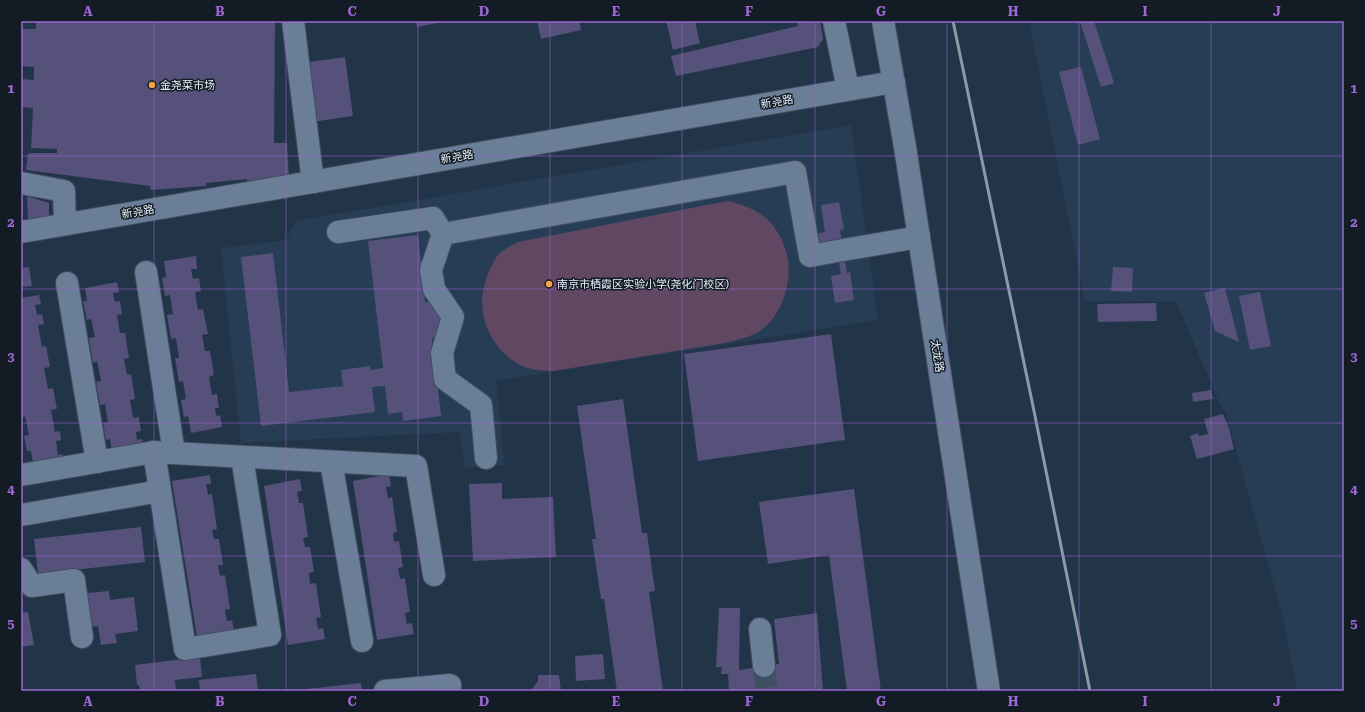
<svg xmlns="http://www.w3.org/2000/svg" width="1365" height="712" viewBox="0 0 1365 712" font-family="'Roboto Serif','Noto Sans SC',serif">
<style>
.built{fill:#273d56}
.garden{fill:#604863}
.building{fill:#55517a}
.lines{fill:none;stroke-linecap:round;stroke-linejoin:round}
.minor-tunnel{stroke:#405063;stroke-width:22;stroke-dasharray:22 11;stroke-linecap:butt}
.minor-casing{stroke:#404f60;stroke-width:24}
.minor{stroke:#6b7e97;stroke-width:22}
.rail{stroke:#8c99a8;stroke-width:3}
.grid{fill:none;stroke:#9c67d2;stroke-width:1;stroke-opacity:0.55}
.poi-dot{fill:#f5a345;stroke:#131b24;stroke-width:1.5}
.labels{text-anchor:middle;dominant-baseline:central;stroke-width:3;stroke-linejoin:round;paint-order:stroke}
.poi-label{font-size:11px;fill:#e9f2fd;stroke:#131b24;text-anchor:start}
.street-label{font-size:11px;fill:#e9f2fd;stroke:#131b24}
.neatline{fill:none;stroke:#9c67d2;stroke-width:1.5}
.grid-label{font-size:13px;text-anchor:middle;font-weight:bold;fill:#9c67d2}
</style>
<rect width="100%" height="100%" fill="#223448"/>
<g class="built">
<polygon points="1029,21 1344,21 1344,691 1297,691 1283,618 1226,413 1218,400 1176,301 1085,301"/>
<polygon points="851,125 878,320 496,381 505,465 465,468 459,432 241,443 221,248 286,240 296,221"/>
</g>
<path class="garden" d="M727,201C758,208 776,220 786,251C794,278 783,317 758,332C739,343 703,346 681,350C639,357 596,364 553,371C539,370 527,370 515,362C509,359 504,353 499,348C479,323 477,294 492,265C494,262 495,258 498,255C504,249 511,246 518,242Z"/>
<g class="building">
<polygon points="36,21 275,21 274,143 287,143 289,179 248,183 247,179 206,183 206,186 151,190 150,186 26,170 28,154 30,153 57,153 57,149 31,148 33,108 21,107 21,79 34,80 34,67 21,66 21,29 36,29"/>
<polygon points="416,21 441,21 442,22 417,27"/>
<polygon points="537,21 579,21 581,30 541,39"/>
<polygon points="666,21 695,21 700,43 673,50"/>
<polygon points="797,21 820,21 823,39 818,47 676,76 671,56 798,26"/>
<polygon points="1080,21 1094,21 1114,83 1101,87"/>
<polygon points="345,57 353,116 312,122 302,63"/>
<polygon points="1081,67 1100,139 1078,145 1059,72"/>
<polygon points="27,196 49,203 49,217 28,219"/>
<polygon points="839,202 844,229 840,230 847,273 850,272 854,300 835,303 831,276 841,274 835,240 817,243 815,234 825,232 821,205"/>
<polygon points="418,235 425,302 439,300 443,336 432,338 441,416 403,421 402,412 388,414 385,386 372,387 375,412 261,426 241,257 273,253 289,392 343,386 341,370 370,366 370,370 383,368 368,241"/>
<polygon points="196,256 197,269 191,269 193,279 199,278 201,291 195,292 198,310 203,309 208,334 202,335 205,351 210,351 214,375 209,377 212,395 217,394 219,408 215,408 216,416 220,415 222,427 191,433 188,416 184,417 181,400 186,399 183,381 179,382 175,358 179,358 176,338 171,339 167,315 173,314 170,295 165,296 162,278 166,277 164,261"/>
<polygon points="29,267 32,286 21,287 21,268"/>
<polygon points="1113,267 1133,268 1132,292 1111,291"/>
<polygon points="117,282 119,292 113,293 115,302 120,301 122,314 117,315 120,333 125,333 129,358 124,359 127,375 131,374 135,399 130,400 133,418 139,417 141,431 136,432 137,440 142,439 144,451 113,456 110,439 106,440 103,423 108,422 105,404 100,405 96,382 101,381 97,361 93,363 89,338 95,337 91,319 87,320 83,301 87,301 85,288"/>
<polygon points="1225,288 1239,342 1215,331 1204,293"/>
<polygon points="1260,292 1271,346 1250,350 1239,296"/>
<polygon points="39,295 41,304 35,305 37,315 42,314 44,324 38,325 42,347 46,346 50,367 44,368 48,389 53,388 57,409 51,410 55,432 60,431 61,440 56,441 58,455 62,454 64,463 34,468 31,451 27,451 24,436 29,435 25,416 22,417 21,412 21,392 22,392 21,298"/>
<polygon points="1156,303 1157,321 1098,322 1097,304"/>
<polygon points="831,334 845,440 698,461 684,354"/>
<polygon points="1211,390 1213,399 1193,402 1192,393"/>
<polygon points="623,399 642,533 647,533 655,591 649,592 663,691 617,691 604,599 601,599 592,539 596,539 577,406"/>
<polygon points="1223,414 1229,428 1234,449 1197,459 1190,436 1198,433 1199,436 1208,434 1204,419"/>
<polygon points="389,474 391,486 386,487 388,498 392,497 397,532 393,533 394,542 399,541 403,567 398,568 400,579 405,578 410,612 405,613 407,624 412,623 414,634 377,640 353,481"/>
<polygon points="210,475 211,484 206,484 208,495 212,494 217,529 212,530 214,539 219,539 223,565 218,565 220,576 225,575 230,609 225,610 227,621 232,620 234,631 197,637 172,481"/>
<polygon points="300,479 302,491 297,492 299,503 303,503 308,537 303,538 305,547 310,547 314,572 309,573 310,584 316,583 321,617 316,618 318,629 323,628 325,639 288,645 264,486"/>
<polygon points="502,483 502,499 553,497 556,557 473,561 469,484"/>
<polygon points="854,489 881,691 847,691 829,555 768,564 759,502"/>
<polygon points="141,527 145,562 38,574 34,539"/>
<polygon points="109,591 110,600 134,597 138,631 115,634 117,643 101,645 98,626 91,627 87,593"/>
<polygon points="719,608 740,608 739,670 779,664 774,619 817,613 823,691 729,691 728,674 721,674 722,667 716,667"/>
<polygon points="28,612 34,645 21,647 21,613"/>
<polygon points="603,654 605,679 576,681 575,656"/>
<polygon points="200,657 202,677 175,680 176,690 140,691 139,685 137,685 135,665"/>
<polygon points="256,674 258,691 200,691 199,680"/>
<polygon points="538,675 559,675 561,691 531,691 538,681"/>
<polygon points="361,683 362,691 298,691 298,690"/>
</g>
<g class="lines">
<polyline class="minor-tunnel" points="764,666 767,691"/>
<g class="minor-casing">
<g id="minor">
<polyline points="293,21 313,182"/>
<polyline points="834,21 848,89"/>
<polyline points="883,21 905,147 989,691"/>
<polyline points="21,183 64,191 65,224"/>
<polyline points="21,232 894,82"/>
<polyline points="338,232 433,218 443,234"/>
<polyline points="843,250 919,237"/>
<polyline points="146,272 174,453"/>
<polyline points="67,283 97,462"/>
<polyline points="154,452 185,649 270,635 242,457"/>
<polyline points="486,458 481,405 445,379 442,353 453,317 434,289 431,270 443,234 795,172 810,256 837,251"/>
<polyline points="331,462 362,641"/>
<polyline points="21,475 154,452 416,466 434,575"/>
<polyline points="21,515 160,491"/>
<polyline points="21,569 32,586 74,580 82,637"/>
<polyline points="760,629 764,666"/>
<polyline points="385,691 450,685 450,691"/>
</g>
</g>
<use href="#minor" class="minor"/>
<polyline class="rail" points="953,21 1034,411 1090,691"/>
</g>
<path class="grid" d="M154,21V691M286,21V691M418,21V691M550,21V691M682,21V691M815,21V691M947,21V691M1079,21V691M1211,21V691M21,156H1344M21,289H1344M21,423H1344M21,556H1344"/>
<g class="poi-dot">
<circle cx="152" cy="85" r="4"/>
<circle cx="549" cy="284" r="4"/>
</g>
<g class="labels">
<g class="poi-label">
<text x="160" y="85">金尧菜市场</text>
<text x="557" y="284">南京市栖霞区实验小学(尧化门校区)</text>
</g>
<g class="street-label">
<text transform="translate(777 102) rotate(-10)">新尧路</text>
<text transform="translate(457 157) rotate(-10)">新尧路</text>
<text transform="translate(138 212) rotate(-10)">新尧路</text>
<text transform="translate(937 356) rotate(81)">太龙路</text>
</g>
</g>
<rect width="1365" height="712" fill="none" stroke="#131b24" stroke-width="44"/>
<rect x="22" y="22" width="1321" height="668" class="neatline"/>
<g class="grid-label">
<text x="88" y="16">A</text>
<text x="220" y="16">B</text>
<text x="352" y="16">C</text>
<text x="484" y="16">D</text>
<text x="616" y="16">E</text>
<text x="749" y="16">F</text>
<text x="881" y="16">G</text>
<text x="1013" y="16">H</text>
<text x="1145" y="16">I</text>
<text x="1277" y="16">J</text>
<text x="11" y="93">1</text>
<text x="1354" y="93">1</text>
<text x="11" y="227">2</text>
<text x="1354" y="227">2</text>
<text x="11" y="361">3</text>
<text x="1354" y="361">3</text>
<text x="11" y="494">4</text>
<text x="1354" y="494">4</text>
<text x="11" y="628">5</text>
<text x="1354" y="628">5</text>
<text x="88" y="706">A</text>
<text x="220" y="706">B</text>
<text x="352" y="706">C</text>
<text x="484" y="706">D</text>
<text x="616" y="706">E</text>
<text x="749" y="706">F</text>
<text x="881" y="706">G</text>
<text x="1013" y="706">H</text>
<text x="1145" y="706">I</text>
<text x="1277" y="706">J</text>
</g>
</svg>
